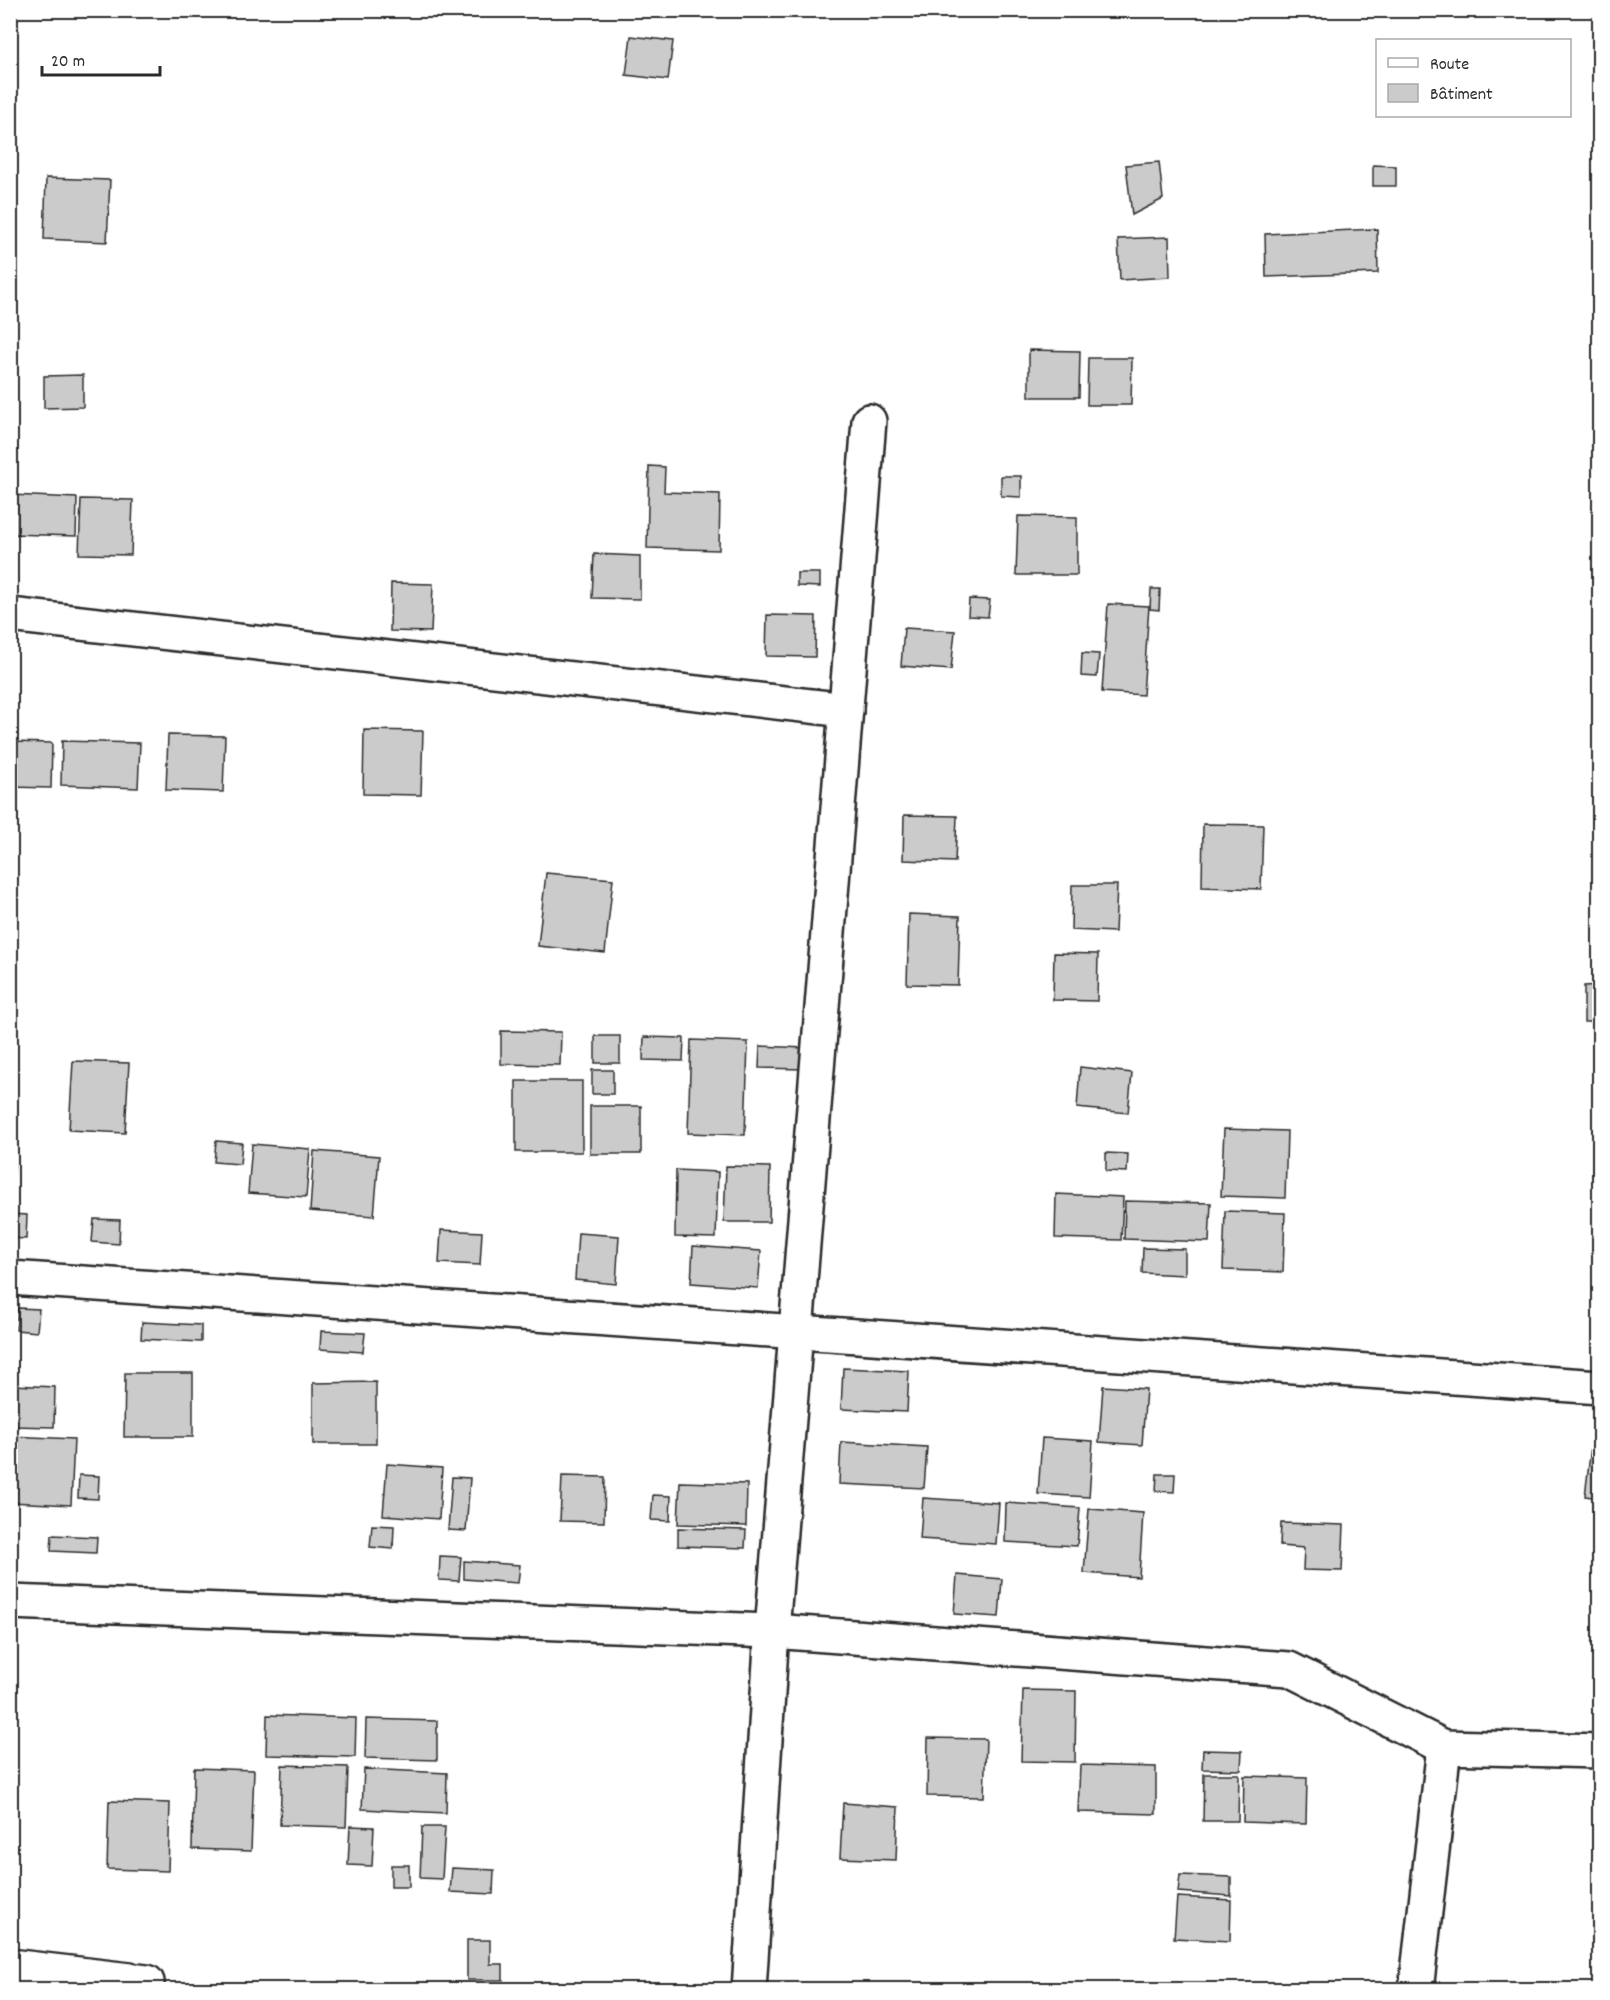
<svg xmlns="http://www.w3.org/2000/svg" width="1610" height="2000" viewBox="0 0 1610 2000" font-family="Dekko,sans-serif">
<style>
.building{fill:#cbcbcb;stroke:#2b2b2b;stroke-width:1.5}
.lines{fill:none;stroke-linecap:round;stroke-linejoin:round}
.street-casing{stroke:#2b2b2b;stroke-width:38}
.street{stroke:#fff;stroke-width:33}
</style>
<rect width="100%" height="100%" fill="#fff"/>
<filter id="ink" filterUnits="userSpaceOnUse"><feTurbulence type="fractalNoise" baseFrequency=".0167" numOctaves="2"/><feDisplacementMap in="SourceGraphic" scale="12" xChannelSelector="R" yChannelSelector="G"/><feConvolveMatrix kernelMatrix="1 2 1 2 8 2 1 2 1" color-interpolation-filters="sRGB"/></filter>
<g filter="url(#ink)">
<g class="building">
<rect x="603" y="10" width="79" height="2"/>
<polygon points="631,36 673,41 668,80 626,75"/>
<polygon points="1159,162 1163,199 1132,215 1126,165"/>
<polygon points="1373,165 1396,166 1396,186 1373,186"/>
<polygon points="46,178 110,180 107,242 44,239"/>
<polygon points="1377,229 1378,273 1266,277 1265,234"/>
<polygon points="1169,237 1170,277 1120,280 1118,239"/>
<polygon points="1029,350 1080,351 1079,397 1029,397"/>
<polygon points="1088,358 1132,358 1131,405 1087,405"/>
<polygon points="83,375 83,407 44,408 44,376"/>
<polygon points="649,466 665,467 664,492 720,494 719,550 647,548"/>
<polygon points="1001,476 1021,476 1021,497 1001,496"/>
<polygon points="10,495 77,498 76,536 10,534"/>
<polygon points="81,499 133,500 131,555 79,554"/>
<polygon points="1018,516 1077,517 1077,575 1016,575"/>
<polygon points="594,554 640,556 640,599 592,598"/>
<polygon points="797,573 820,573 820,587 797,586"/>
<polygon points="391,583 433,584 431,632 390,631"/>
<polygon points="1151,589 1160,589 1159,610 1150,609"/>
<polygon points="969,599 990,600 988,617 968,616"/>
<polygon points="1108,604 1149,606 1143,695 1102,692"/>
<polygon points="767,615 816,616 815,657 766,656"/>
<polygon points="904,628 955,631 951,670 901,666"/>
<polygon points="1082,653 1099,654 1097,677 1081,676"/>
<polygon points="364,730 423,731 421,795 363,794"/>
<polygon points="168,735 225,736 223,792 166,790"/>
<polygon points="62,741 140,743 138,788 61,785"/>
<polygon points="10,742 52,743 51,788 10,787"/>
<polygon points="904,815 957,816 955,862 903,860"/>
<polygon points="1203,824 1263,825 1261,889 1202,887"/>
<polygon points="546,873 613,879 605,953 538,946"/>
<polygon points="1072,885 1117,885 1115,932 1071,930"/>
<polygon points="909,914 960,916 958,985 907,984"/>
<polygon points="1054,953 1098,954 1097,1001 1053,1000"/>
<polygon points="1600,985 1600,1022 1584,1022 1584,986"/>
<polygon points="501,1031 561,1032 560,1065 501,1064"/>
<rect x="595" y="1036" width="25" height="27"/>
<polygon points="644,1037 684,1038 683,1061 643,1060"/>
<polygon points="691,1040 748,1042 745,1135 688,1133"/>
<polygon points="760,1046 805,1048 804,1069 759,1068"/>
<polygon points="73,1061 129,1063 125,1133 69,1130"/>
<polygon points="1080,1067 1132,1073 1128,1113 1077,1108"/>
<rect x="592" y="1070" width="21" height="24"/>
<rect x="516" y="1081" width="66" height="71"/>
<rect x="590" y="1106" width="51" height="48"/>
<polygon points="10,1127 16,1127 13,1184 10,1184"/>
<polygon points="1224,1129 1287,1131 1285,1198 1221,1196"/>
<polygon points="216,1141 242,1143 240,1164 214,1162"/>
<polygon points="252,1144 310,1149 306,1197 248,1193"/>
<polygon points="314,1151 379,1156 374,1216 310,1211"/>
<polygon points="1106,1153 1128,1154 1127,1172 1106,1171"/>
<polygon points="726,1166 770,1167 769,1222 724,1222"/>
<polygon points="676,1170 718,1172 716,1238 675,1237"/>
<polygon points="1056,1194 1123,1197 1121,1240 1055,1238"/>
<polygon points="1125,1201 1211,1203 1209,1242 1124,1239"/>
<polygon points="1225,1211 1285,1213 1283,1272 1223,1270"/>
<polygon points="10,1214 27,1215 26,1239 10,1238"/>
<polygon points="94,1219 120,1220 119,1244 92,1242"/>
<polygon points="441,1230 482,1232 480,1265 439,1263"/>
<polygon points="578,1233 619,1236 616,1284 575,1280"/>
<polygon points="693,1246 761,1251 758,1288 691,1283"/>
<polygon points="1143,1248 1185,1249 1185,1275 1142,1273"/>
<polygon points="18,1308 39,1309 37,1332 16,1330"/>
<polygon points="142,1322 201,1325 201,1342 141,1339"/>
<polygon points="321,1331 365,1333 363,1352 320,1349"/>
<polygon points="843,1368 909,1371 907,1412 841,1409"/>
<polygon points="125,1373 193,1373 193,1437 124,1437"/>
<polygon points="376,1382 376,1444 313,1444 313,1383"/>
<polygon points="13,1385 55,1387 54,1427 13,1426"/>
<polygon points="1103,1386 1146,1389 1142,1445 1099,1442"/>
<polygon points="1593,1430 1600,1431 1600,1498 1585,1496"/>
<polygon points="10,1436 74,1439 71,1505 10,1502"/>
<polygon points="1042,1438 1093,1441 1089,1497 1038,1494"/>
<polygon points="841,1442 927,1447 924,1488 839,1484"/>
<polygon points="387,1464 442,1468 439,1519 383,1515"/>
<polygon points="1157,1474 1175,1474 1174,1492 1156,1491"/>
<polygon points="79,1475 99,1476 98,1499 78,1498"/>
<polygon points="562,1476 605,1477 604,1522 560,1521"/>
<polygon points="452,1477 470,1478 466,1531 448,1530"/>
<polygon points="680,1482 747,1484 746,1526 678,1524"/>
<polygon points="653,1495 671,1496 670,1521 651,1520"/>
<polygon points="923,1498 999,1503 996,1544 920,1539"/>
<polygon points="1006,1503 1080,1508 1077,1546 1005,1542"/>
<polygon points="1089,1509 1143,1513 1139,1577 1084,1573"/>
<polygon points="1281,1523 1344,1525 1342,1571 1303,1570 1304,1548 1280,1546"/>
<polygon points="372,1525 394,1526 393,1549 370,1547"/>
<polygon points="678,1528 746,1530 745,1548 678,1546"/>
<polygon points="52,1535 97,1537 96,1553 51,1551"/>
<polygon points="440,1556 461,1557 459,1581 439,1580"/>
<polygon points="464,1561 520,1565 518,1583 464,1579"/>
<polygon points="957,1575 1002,1579 999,1617 954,1614"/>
<polygon points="1023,1690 1076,1691 1075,1762 1021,1761"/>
<polygon points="267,1715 356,1718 355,1757 266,1755"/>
<polygon points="366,1719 437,1721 437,1760 365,1758"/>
<polygon points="928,1738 986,1739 984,1797 927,1796"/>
<polygon points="1203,1750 1242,1751 1241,1770 1202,1769"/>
<polygon points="282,1765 348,1767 346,1827 280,1825"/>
<polygon points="1080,1765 1156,1767 1156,1814 1078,1812"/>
<polygon points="194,1768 254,1770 251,1851 192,1849"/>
<polygon points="364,1769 447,1773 446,1813 362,1809"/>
<polygon points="1204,1774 1239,1774 1238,1821 1203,1821"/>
<polygon points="1244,1776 1307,1778 1306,1824 1243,1822"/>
<polygon points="109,1801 170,1803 168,1871 107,1869"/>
<polygon points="843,1803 898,1807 896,1860 840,1858"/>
<polygon points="350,1826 374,1827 372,1866 348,1865"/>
<polygon points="422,1827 445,1827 442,1879 420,1878"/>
<rect x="391" y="1865" width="18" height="22"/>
<polygon points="452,1868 494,1870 493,1894 450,1892"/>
<polygon points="1180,1875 1231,1877 1231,1896 1178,1892"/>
<polygon points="1177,1897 1231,1900 1230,1941 1174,1938"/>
<polygon points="467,1940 490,1940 490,1964 503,1964 503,1980 467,1980"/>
</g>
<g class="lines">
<g class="street-casing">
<g id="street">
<polyline points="10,615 846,710"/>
<polyline points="10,1278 1600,1387"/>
<polyline points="10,1602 772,1631 1289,1669 1444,1747"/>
<polyline points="10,1966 147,1982"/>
<polyline points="749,1990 772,1631 869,421"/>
<polyline points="1416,1990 1444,1747 1600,1751"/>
</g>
</g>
<use href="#street" class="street"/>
</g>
</g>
<rect width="1610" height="2000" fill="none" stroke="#fff" stroke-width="36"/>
<rect x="18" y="18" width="1574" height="1964" fill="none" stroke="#2b2b2b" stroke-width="2" filter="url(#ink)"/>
<rect x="1376" y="39" width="195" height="78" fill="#ffffff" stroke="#aaaaaa" stroke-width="1.5"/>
<rect x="1388" y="58" width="30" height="9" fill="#ffffff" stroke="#aaaaaa" stroke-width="1.5"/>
<text x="1430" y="69" font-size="18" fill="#2b2b2b">Route</text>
<rect x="1388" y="84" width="30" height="18" fill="#cbcbcb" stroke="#aaaaaa" stroke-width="1.5"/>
<text x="1430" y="99" font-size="18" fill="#2b2b2b">Bâtiment</text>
<path d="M42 66v9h118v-9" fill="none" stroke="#2b2b2b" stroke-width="3"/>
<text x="51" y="66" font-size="18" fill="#2b2b2b" stroke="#ffffff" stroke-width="4.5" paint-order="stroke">20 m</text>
</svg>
